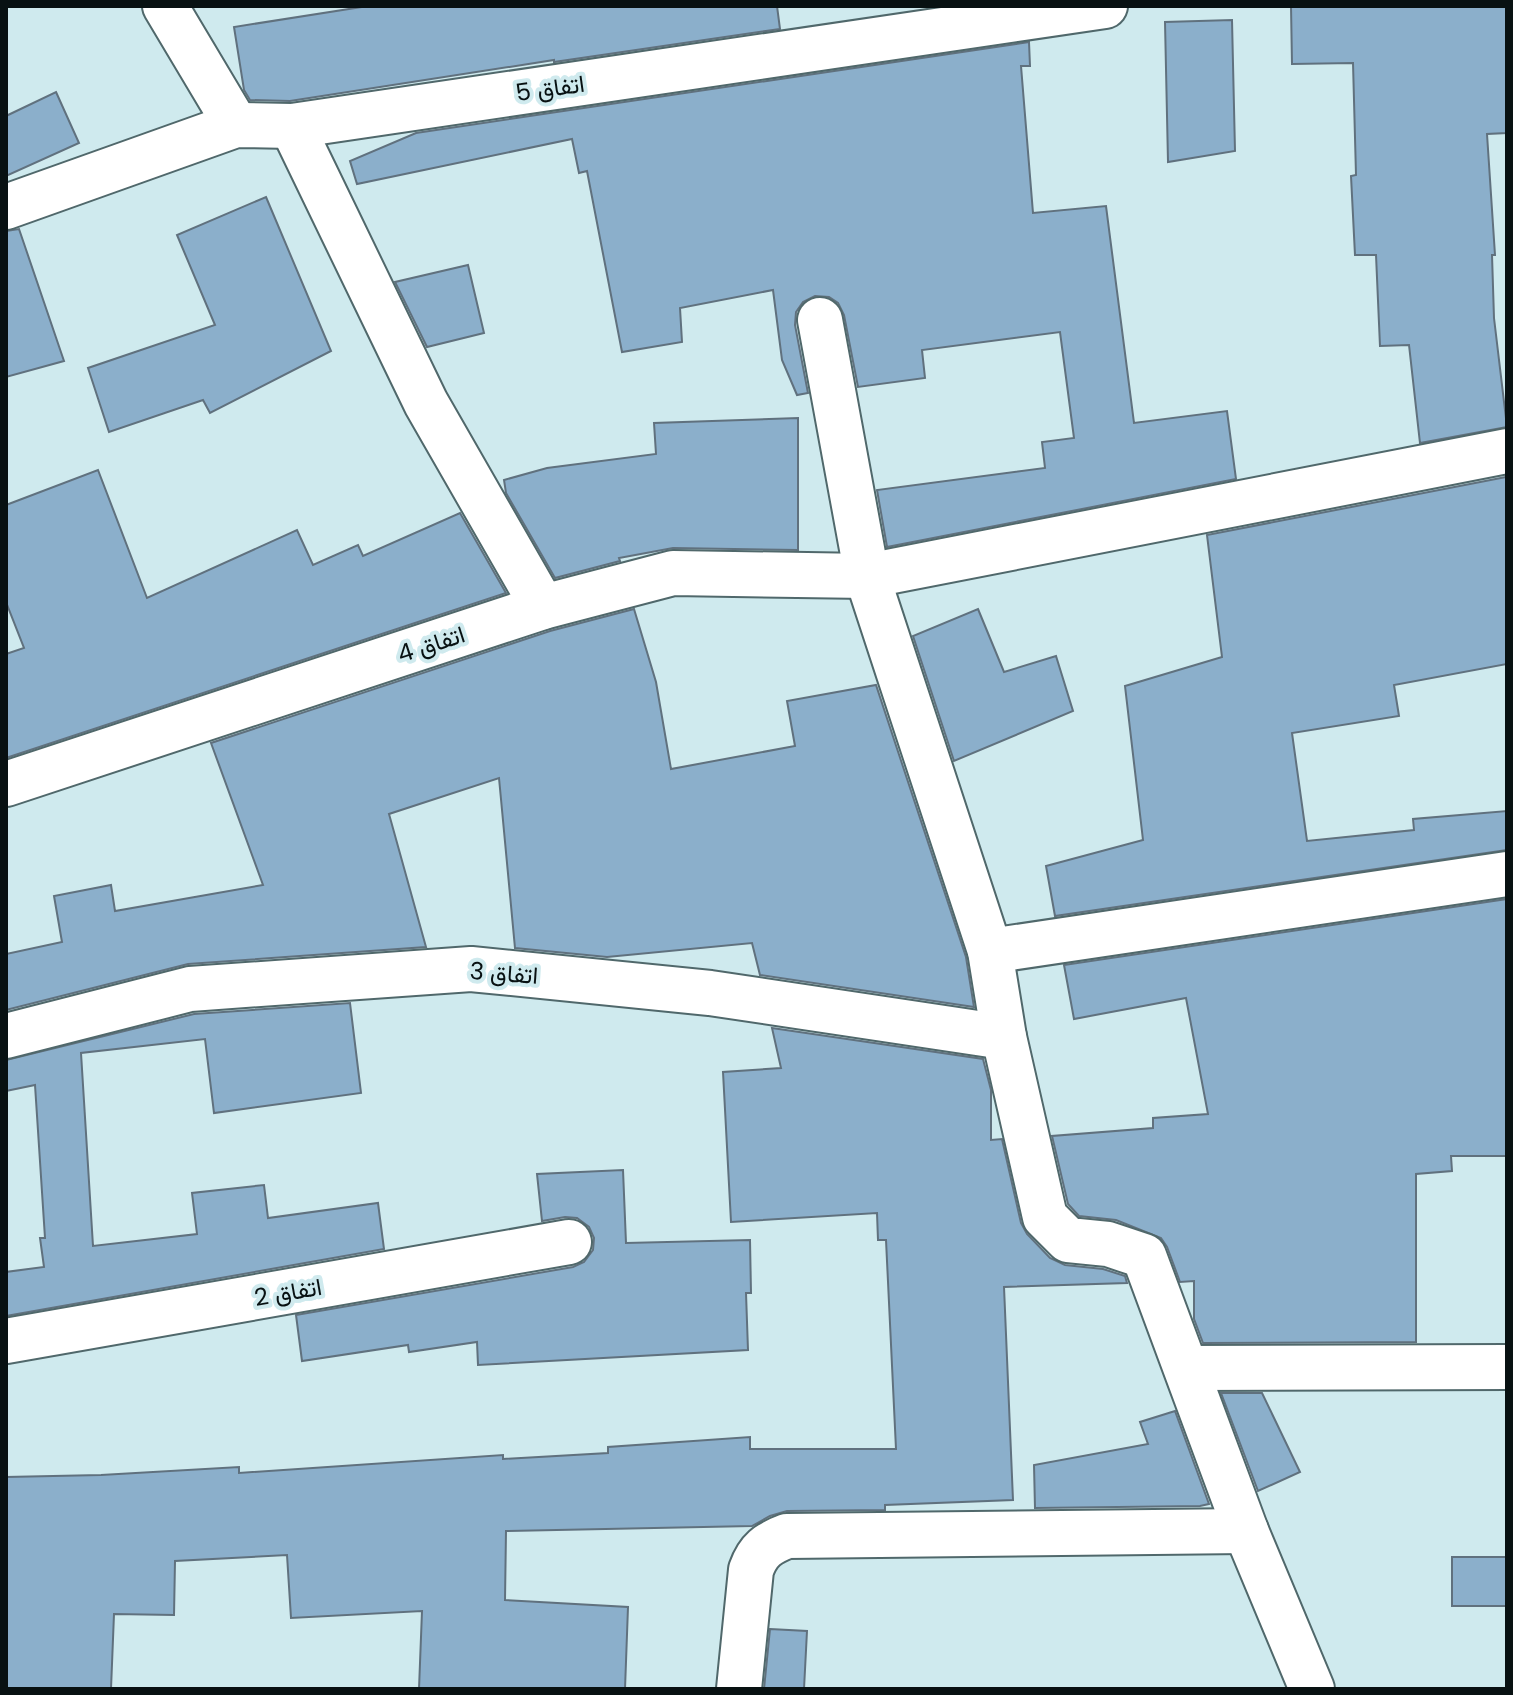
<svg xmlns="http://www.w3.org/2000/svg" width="1513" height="1695" viewBox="0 0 1513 1695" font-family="Poppins,Vazirmatn,sans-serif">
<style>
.building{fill:#8bafcb;stroke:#60717e;stroke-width:2}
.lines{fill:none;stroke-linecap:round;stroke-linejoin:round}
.minor-casing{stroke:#50686b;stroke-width:48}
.minor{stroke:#fff;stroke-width:44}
.labels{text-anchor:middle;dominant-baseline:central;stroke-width:8;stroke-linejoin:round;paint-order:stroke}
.street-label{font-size:24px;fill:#081112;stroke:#cfeaee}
</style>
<rect width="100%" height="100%" fill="#cfeaee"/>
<g class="building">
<polygon points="368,6 777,6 780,29 554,62 554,60 290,101 250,100 244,90 234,27"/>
<polygon points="1291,6 1507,6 1507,133 1487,134 1495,255 1492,255 1494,318 1507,427 1420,443 1409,345 1380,346 1376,255 1355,255 1351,176 1356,175 1353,63 1292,64"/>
<polygon points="1232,20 1235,151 1168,162 1165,22"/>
<polygon points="1029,42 1030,66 1021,66 1033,213 1106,206 1134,423 1227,411 1236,479 887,547 877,490 1045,468 1042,442 1074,438 1060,332 922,350 925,378 858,387 844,315 838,303 829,297 815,296 803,302 796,312 795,325 808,393 797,395 782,360 773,290 680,308 682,342 622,352 587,171 579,173 572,139 357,184 350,161 416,133"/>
<polygon points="56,92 79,143 6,176 6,116"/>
<polygon points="266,197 331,351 210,413 203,400 109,432 88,368 215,325 177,235"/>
<polygon points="19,229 64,361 6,377 6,231"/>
<polygon points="468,265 484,333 427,347 395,282"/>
<polygon points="798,418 798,550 673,548 619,558 620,561 555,578 506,493 504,480 547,468 656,454 654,423"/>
<polygon points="98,470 147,598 297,530 313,565 358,545 363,556 460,513 506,593 6,758 6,654 24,648 6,602 6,505"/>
<polygon points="1506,477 1507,664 1394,685 1399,716 1292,733 1307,841 1414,830 1413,819 1507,811 1507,850 1055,916 1046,866 1143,840 1125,686 1222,657 1207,535"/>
<polygon points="634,609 656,682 671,769 795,746 787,701 876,685 966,957 974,1007 760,975 752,943 607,957 515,948 499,778 389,814 426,947 188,964 6,1010 6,954 62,942 54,896 111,885 115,911 263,885 211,743 550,631"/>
<polygon points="978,609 1004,672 1056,656 1073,711 954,761 913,636"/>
<polygon points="1507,899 1507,1156 1451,1156 1452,1171 1416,1174 1416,1342 1203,1343 1194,1319 1194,1281 1180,1282 1167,1247 1161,1238 1116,1220 1079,1216 1068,1204 1052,1136 1153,1128 1153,1118 1208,1114 1186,998 1074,1019 1064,965"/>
<polygon points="350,1003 361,1093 214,1113 205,1039 81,1053 93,1246 197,1234 192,1193 264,1185 268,1218 378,1203 384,1249 6,1316 6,1272 44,1267 40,1238 45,1238 35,1085 6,1091 6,1060 194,1014"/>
<polygon points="772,1028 983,1059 991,1090 991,1140 1002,1139 1021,1223 1027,1234 1050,1258 1065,1265 1103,1269 1125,1276 1127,1283 1004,1287 1013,1500 885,1505 885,1510 787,1511 770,1516 752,1526 506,1531 505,1600 628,1607 625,1689 419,1689 422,1611 291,1618 287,1555 175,1561 174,1615 114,1614 111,1689 6,1689 6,1477 101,1475 239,1467 239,1473 503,1455 503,1459 608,1453 608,1447 750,1437 750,1449 896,1449 886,1240 878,1240 877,1213 731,1222 723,1072 781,1068"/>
<polygon points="623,1170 626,1243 750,1240 751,1293 746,1293 748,1350 478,1365 477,1342 409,1352 408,1345 302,1361 296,1315 573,1267 584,1262 593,1250 594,1238 589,1227 577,1218 565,1217 542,1221 537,1174"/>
<polygon points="1221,1393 1262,1393 1300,1472 1258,1491"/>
<polygon points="1175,1411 1209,1504 1200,1506 1035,1508 1034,1465 1148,1444 1140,1422"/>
<rect x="1452" y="1557" width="55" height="49"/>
<polygon points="770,1629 807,1631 804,1689 764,1689"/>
</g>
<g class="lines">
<g class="minor-casing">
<g id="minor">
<polyline points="165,6 236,125"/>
<polyline points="292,126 426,403 543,607"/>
<polyline points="6,207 236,125 292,126 1105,6"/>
<polyline points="820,320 867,576 990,951 1004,1037 1045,1217 1068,1240 1108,1244 1144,1256 1246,1531 1312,1689"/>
<polyline points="6,784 543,607 673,573 867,576 1507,451"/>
<polyline points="990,951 1507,874"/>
<polyline points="6,1036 190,989 471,969 710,993 1004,1037"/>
<polyline points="6,1341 569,1242"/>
<polyline points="1188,1368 1507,1367"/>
<path d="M739,1689L751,1570C758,1550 768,1543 787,1536L1246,1531"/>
</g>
</g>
<use href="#minor" class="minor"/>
</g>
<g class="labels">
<g class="street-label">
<text transform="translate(550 88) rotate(-8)">اتفاق 5</text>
<text transform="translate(431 644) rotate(-18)">اتفاق 4</text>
<text transform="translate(504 973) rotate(4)">اتفاق 3</text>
<text transform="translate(288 1292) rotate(-10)">اتفاق 2</text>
</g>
</g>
<rect width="1513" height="1695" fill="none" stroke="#081112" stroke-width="16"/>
</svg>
